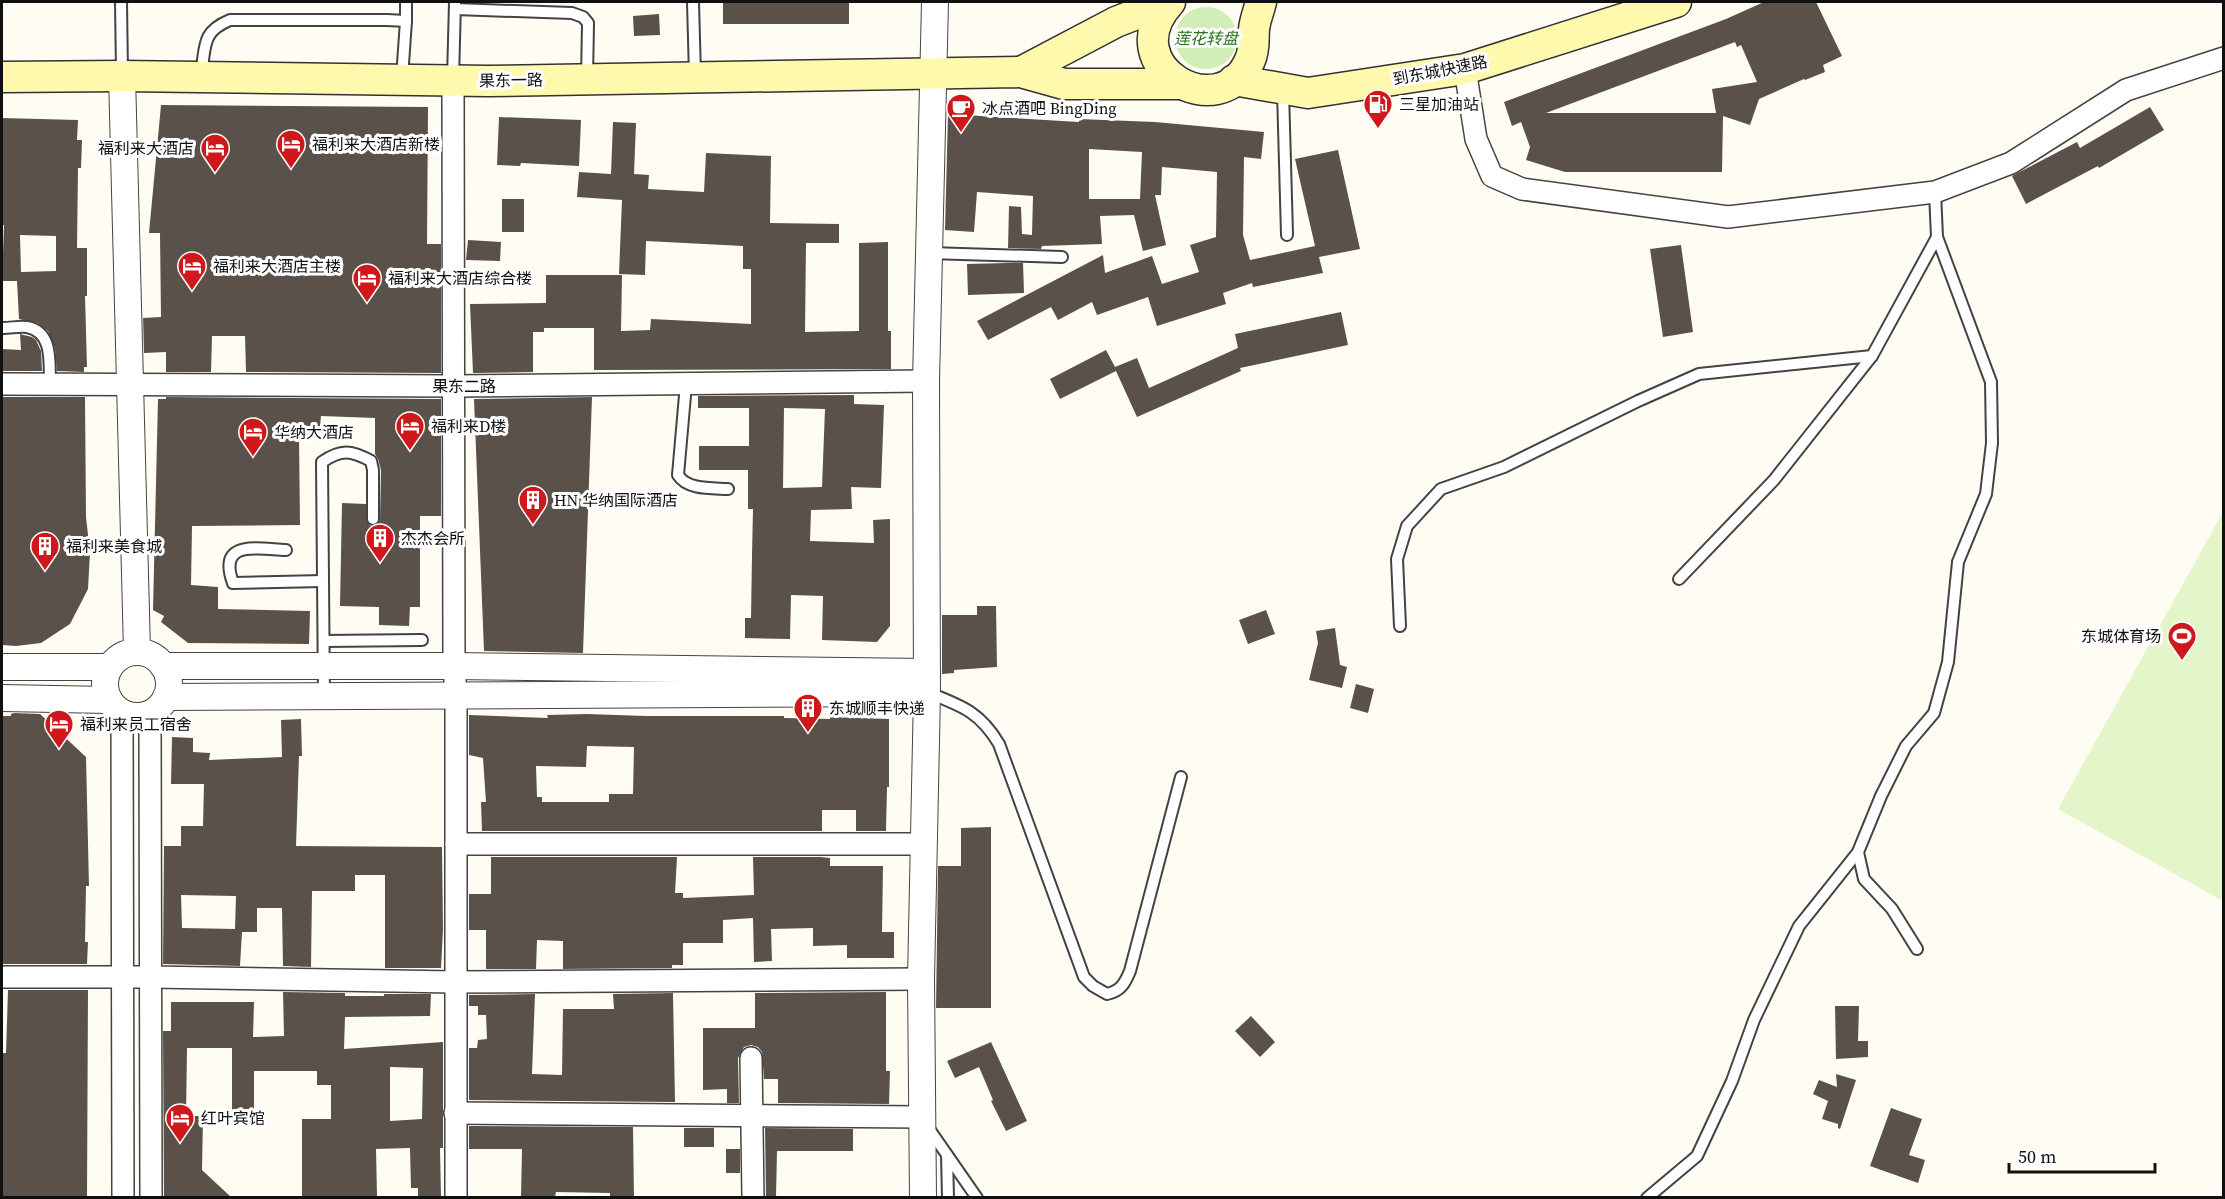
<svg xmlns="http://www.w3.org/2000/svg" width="2225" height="1199" viewBox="0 0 2225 1199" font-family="'Source Serif 4','Noto Sans SC',serif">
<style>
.green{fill:#d2eeb7}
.pitch{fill:#e5f5ca}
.building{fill:#5a514b;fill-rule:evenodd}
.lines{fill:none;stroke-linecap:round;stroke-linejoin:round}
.service-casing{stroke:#434343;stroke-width:14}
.minor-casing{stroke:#434343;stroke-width:24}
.tertiary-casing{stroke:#434343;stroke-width:28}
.secondary-casing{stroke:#323232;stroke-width:33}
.service{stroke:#fff;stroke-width:10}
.minor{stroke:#fff;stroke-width:21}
.tertiary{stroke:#fff;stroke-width:26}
.secondary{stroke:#fff9ae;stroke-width:30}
.labels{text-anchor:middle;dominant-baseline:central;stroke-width:6;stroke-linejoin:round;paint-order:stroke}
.park-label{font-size:16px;font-style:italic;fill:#287018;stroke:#fff}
.street-label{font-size:16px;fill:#101010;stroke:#fff}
.poi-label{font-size:16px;fill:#101010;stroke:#fff;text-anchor:start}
</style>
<rect width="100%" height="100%" fill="#fffdf3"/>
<circle class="green" cx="1206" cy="38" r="31"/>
<polygon class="pitch" points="2223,512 2223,901 2058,809"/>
<g class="building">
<rect x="723" y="2" width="126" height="22"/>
<path d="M1764,2H1816L1842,56L1823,65L1825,72L1805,80L1804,79L1759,99L1750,125L1723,116L1722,172H1565L1526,160L1530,147L1521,122L1512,126L1504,102L1726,19ZM1735,42L1737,47L1741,45L1757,82L1712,89L1716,113H1546Z"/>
<polygon points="659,14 660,35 634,36 633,16"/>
<polygon points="161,105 428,107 427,244 441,244 441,373 246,372 245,336 212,336 211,372 166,372 166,352 144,353 143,318 161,317 160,233 149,233"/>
<polygon points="2150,107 2164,130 2099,168 2098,166 2026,204 2012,176 2077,142 2080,148"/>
<path d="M948,114L1079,122V119L1155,122L1264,132L1261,159L1244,157L1243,235L1250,260L1315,246L1295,159L1338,150L1360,249L1319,257L1323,273L1253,287L1252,283L1223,293L1226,304L1157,326L1148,297L1097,315L1092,302L1058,320L1051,307L988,340L977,321L1103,255L1105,273L1152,256L1162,284L1199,272L1190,245L1216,237L1217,172L1162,167L1161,195H1155L1166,245L1143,251L1134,215L1100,216L1102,244L1042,246L1041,249L1008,248L1009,206L1021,207L1022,234L1032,235L1033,196L977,192L974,232L945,230ZM1089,149L1142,152L1140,199H1089Z"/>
<polygon points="499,117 581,120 579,166 521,163 520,166 497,165"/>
<path d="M2,118L78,120L77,140H82L81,168H78L77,248H87V296H85L87,367H84V372L57,371L55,348L48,331L38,323L19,319L17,281H2L4,225H2ZM20,235L56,236V271L21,272Z"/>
<polygon points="613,122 636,123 634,174 649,175 648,189 704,192 706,153 771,156 770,223 839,224 839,243 806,243 805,332 859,331 859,243 888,242 888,331 891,331 891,369 594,370 594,328 544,328 544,332 533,332 533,372 473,373 470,304 546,303 546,275 622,275 621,331 650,330 651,319 751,324 751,269 743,269 743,246 646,241 645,275 619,274 622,200 577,197 579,172 611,174"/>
<rect x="502" y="199" width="22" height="33"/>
<polygon points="468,240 501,242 500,261 466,260"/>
<polygon points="1681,245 1693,332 1663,337 1650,249"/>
<polygon points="1007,263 1023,263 1024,293 968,295 967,264"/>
<polygon points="1341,312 1348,345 1240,368 1241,371 1137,417 1116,371 1060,399 1050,379 1106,350 1115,367 1137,358 1149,388 1238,348 1235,334"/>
<polygon points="20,334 32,337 36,340 41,351 42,371 2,371 2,349 21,350"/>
<path d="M854,395V404L884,405L881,488L851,487L852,509L811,510L810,541L874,543L873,520L890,519V626L877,642L822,640L823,596L791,595L790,639L745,638V618H751L752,555L753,509H748V470H699V446H749V408H698V396ZM784,408L825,409L822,487L783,488Z"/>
<polygon points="2,397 85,397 86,517 90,552 88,589 70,624 41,643 16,646 2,645"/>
<polygon points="166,397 441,399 441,516 420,516 420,607 410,607 409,626 379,625 379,607 340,606 342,503 366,504 366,520 370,526 377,525 380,520 381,470 378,459 375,454 375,418 321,416 319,437 299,436 300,525 192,526 191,585 218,587 218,609 310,611 309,644 188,643 161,622 164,616 153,610 158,399 166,399"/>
<polygon points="592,397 583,653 484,651 474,399"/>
<polygon points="977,606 996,606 997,667 954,670 954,673 942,674 942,615 977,615"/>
<polygon points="1266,610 1275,634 1248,644 1239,620"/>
<polygon points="1335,628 1340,665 1347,667 1342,688 1309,680 1318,643 1316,631"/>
<polygon points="1356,684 1374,689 1368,713 1350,708"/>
<polygon points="14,713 40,714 86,757 89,886 86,886 85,942 88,942 87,964 2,964 2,716 11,716 11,714"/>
<path d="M587,714L646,716H784V718L830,719V717L889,719V787H887L886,831H856V810H822V831H482L481,802H486L483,758L469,755V715L548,718L547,715ZM587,746L634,747L633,794H609V802H542V797H537L536,766L586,767Z"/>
<path d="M301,719L302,756H299L296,846L442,847L443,930L441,968H385V875H355V891H312L311,967L283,966L282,908H257V932H242L240,966L163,964L164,846H181V826H203L204,784H171L172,737L193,738V752L210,753L209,760L282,757L281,720ZM181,895L236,896L235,929L182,928Z"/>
<polygon points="991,827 991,1008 936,1008 938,866 961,866 961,828"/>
<polygon points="491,857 677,857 675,893 683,893 683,898 754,895 753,857 821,857 830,858 830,866 883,866 882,932 894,932 894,958 847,958 847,945 813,946 813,928 771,929 772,961 754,962 753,918 723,920 723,943 683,943 683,965 672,965 672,968 563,969 563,941 537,940 536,969 486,969 486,930 469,930 469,894 491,894"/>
<polygon points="8,990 88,990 87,1197 2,1197 2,1053 6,1053"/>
<path d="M283,992L345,993V996H384V994H431L430,1016L345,1017L344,1049L443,1042V1148H440L441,1197H418V1188H411L410,1148L376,1149L377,1196L302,1197V1119H331V1085H317V1071H254V1113L232,1114V1048H187L186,1116H203L202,1170L231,1197H164L163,1031H171V1002H254L253,1037L284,1036ZM390,1067L423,1068L422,1119L390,1121Z"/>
<polygon points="886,992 886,1071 890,1071 889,1104 778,1103 778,1079 764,1079 762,1052 758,1047 751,1045 744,1047 738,1058 739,1103 727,1103 727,1089 703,1090 703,1028 755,1028 755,993"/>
<polygon points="673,993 675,1102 469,1100 469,1048 477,1048 478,1040 487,1039 486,1015 478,1015 478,1006 469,1006 469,995 535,994 532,1074 562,1075 563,1009 614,1009 613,994"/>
<polygon points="1835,1006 1859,1006 1858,1041 1868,1041 1868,1057 1836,1059"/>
<polygon points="1251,1016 1275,1042 1260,1057 1235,1031"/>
<polygon points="991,1042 1027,1121 1006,1131 991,1101 993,1100 979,1067 955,1078 947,1061"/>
<polygon points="1836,1074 1856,1080 1840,1129 1838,1128 1838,1124 1822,1119 1828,1101 1813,1094 1819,1080 1837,1087"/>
<polygon points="1891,1108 1922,1119 1909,1155 1925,1160 1918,1183 1870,1166"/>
<polygon points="469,1126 633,1127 634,1197 610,1197 610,1193 556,1192 555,1197 521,1197 522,1149 469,1149"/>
<rect x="684" y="1128" width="30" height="19"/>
<polygon points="765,1128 853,1129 853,1151 777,1151 776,1197 766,1197"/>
<rect x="726" y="1149" width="14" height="24"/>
</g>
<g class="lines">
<g class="service-casing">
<g id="service">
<polyline points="121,2 122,73"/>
<polyline points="693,2 695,76"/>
<polyline points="455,9 572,13 583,17 588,23 587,79"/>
<polyline points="406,21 406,2"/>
<path d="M201,74C206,46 201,32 230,20H387L406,21L402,78"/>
<polyline points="453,79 455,2"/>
<polyline points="1283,91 1287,235"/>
<polyline points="929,253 1062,257"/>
<path d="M3,328C11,328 20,326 27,327C54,332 49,364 50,384"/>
<path d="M686,384L678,475C687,490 712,488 728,489"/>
<path d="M286,550C258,549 217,539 233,583L323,581"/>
<polyline points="1679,579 1774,480 1872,356 1937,237"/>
<polyline points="1400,626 1397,559 1407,526 1441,489 1504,467 1638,401 1699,374 1872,356"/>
<polyline points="324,641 422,640"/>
<path d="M929,693C962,706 980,712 999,744L1084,977L1093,986L1107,994C1121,991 1125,983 1130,971L1181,777"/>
<path d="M324,696L322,462C341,449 351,450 371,461L373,470V519"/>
<polyline points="1917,949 1892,909 1864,879 1858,852 1881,796 1906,746 1934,713 1948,662 1958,562 1986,494 1992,443 1991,382 1937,237 1935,192"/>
<polyline points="927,1126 977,1198"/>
<polyline points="947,1155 948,1198"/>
<polyline points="1647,1198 1697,1156 1732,1081 1754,1020 1799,926 1858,852"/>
</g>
</g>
<g class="minor-casing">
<g id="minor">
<polyline points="1465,69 1476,139 1492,176 1522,189 1728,217 1935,192 2011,163 2126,90 2224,58"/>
<polyline points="453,80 454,666 456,695 456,1198"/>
<polyline points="2,384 454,386 926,381"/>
<polyline points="122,712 123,1198"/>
<polyline points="150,713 151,1198"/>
<polyline points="456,844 924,844"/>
<polyline points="2,977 152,977 455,982 921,979"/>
<polyline points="751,1058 753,1198"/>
<polyline points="455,1113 921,1117"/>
</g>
</g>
<g class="tertiary-casing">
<g id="tertiary">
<polyline points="122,76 137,651"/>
<circle cx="137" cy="684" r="32"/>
<polyline points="163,666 454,666 927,672"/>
<polyline points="2,667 109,667"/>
<polyline points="166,697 927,693"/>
<polyline points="2,698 109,700"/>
<polyline points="923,1198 921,979 927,693 926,381 935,2"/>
</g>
</g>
<g class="secondary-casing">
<g id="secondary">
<path d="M1170,2C1111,66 1221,129 1250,60C1255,49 1253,40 1254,29C1255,20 1259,10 1261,2"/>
<polyline points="1021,72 1116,22 1167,2"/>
<polyline points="2,77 122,76 488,81 1021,72 1064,84 1179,84"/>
<polyline points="1234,80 1308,93 1465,69 1676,2"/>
</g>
</g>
<use href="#service" class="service"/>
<use href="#minor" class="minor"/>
<use href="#tertiary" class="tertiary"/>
<use href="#secondary" class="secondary"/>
</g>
<defs>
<g id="fuel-pin" transform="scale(1.5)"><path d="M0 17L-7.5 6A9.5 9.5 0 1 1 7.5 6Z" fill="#cf181b" stroke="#fff"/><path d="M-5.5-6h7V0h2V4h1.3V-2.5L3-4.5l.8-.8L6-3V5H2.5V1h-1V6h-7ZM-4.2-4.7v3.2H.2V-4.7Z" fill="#fff"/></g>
<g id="cafe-pin" transform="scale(1.5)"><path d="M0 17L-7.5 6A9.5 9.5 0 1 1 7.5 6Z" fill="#cf181b" stroke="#fff"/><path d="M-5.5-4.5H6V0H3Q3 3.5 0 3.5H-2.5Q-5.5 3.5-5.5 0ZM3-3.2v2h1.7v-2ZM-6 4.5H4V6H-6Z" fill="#fff"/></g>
<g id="hotel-pin" transform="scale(1.5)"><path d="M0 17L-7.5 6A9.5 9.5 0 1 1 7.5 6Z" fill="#cf181b" stroke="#fff"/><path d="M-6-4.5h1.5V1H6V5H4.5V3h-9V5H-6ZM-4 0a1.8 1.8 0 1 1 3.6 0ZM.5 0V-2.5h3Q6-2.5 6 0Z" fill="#fff"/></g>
<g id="building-pin" transform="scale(1.5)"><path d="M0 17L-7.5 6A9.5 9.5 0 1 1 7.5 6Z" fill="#cf181b" stroke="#fff"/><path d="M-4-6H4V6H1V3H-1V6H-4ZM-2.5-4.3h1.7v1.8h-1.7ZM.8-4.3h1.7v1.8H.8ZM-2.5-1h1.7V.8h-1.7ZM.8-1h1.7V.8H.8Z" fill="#fff"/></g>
<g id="stadium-pin" transform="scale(1.5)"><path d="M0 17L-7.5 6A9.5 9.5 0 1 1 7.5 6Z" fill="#cf181b" stroke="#fff"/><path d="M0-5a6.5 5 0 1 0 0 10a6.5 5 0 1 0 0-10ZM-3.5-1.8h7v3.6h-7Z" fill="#fff"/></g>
</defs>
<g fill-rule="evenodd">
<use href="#fuel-pin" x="1378" y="104"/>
<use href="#cafe-pin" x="961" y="108"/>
<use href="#hotel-pin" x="291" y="144"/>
<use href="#hotel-pin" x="215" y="148"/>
<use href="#hotel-pin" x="192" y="266"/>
<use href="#hotel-pin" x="367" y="278"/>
<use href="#hotel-pin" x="410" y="426"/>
<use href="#hotel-pin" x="253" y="432"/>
<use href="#building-pin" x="533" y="500"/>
<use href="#building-pin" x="380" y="538"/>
<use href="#building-pin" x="45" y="546"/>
<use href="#stadium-pin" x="2182" y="636"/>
<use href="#building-pin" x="808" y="708"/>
<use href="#hotel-pin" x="59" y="724"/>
<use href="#hotel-pin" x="180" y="1118"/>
</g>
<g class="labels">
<g class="park-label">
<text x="1206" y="38">莲花转盘</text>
</g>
<g class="street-label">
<text transform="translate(1440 70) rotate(-11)">到东城快速路</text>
<text transform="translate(511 80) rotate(-1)">果东一路</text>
<text x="464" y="386">果东二路</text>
</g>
<g class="poi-label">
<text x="1399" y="104">三星加油站</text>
<text x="982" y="108">冰点酒吧 BingDing</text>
<text x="312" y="144">福利来大酒店新楼</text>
<text x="194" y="148" text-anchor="end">福利来大酒店</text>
<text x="213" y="266">福利来大酒店主楼</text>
<text x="388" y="278">福利来大酒店综合楼</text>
<text x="431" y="426">福利来D楼</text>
<text x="274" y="432">华纳大酒店</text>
<text x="554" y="500">HN 华纳国际酒店</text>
<text x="401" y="538">杰杰会所</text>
<text x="66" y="546">福利来美食城</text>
<text x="2161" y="636" text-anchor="end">东城体育场</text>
<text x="829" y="708">东城顺丰快递</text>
<text x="80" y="724">福利来员工宿舍</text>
<text x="201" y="1118">红叶宾馆</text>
</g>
</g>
<rect width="2225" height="1199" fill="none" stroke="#101010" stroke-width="6"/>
<path d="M2009 1163v9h146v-9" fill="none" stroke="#101010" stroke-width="3"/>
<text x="2018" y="1163" font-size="18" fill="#101010" stroke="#ffffff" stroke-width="4.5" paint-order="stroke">50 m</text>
</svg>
